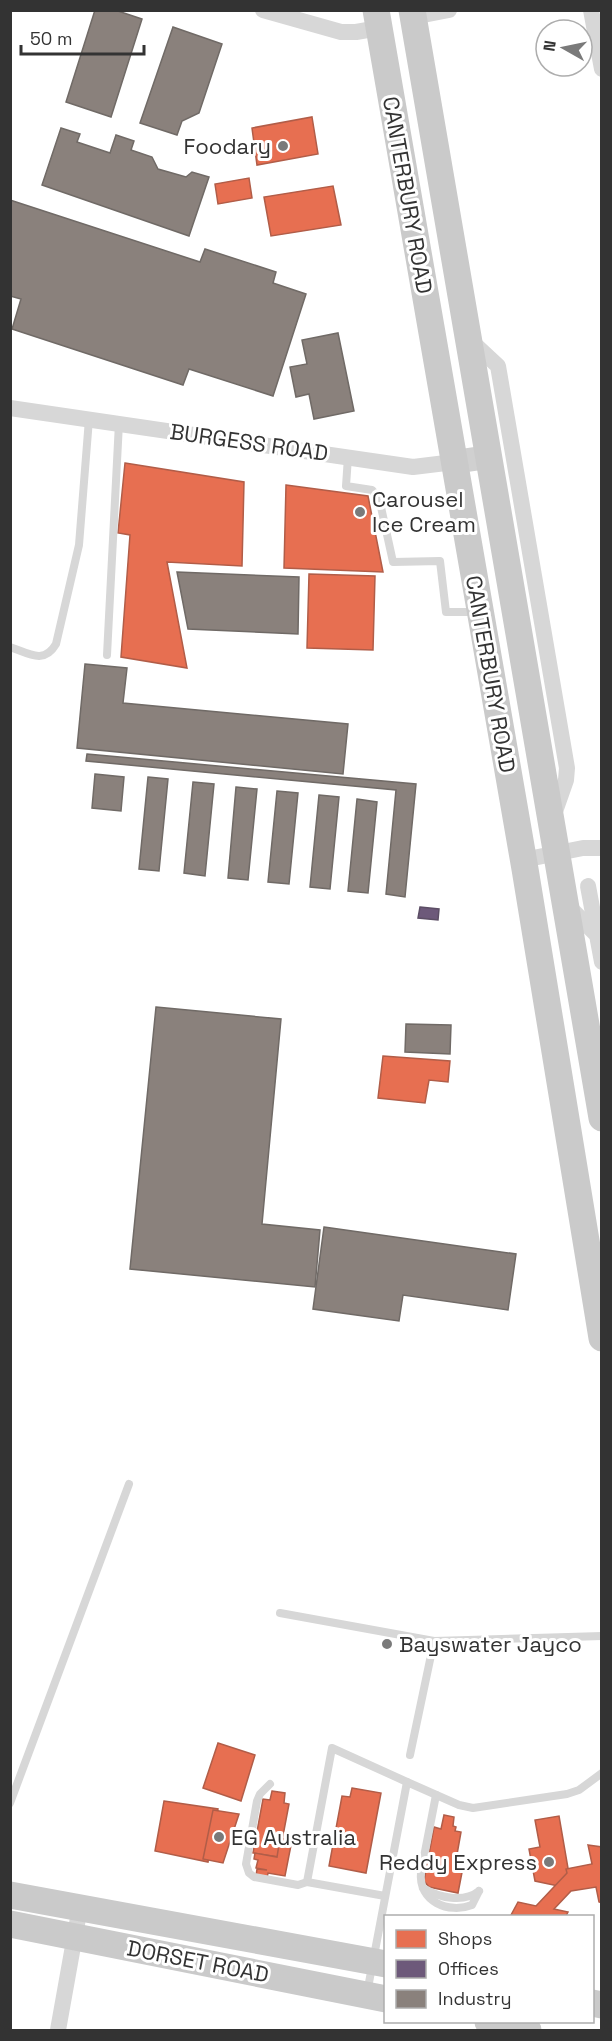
<svg xmlns="http://www.w3.org/2000/svg" width="612" height="2041" viewBox="0 0 612 2041" font-family="'Space Grotesk',sans-serif">
<style>
.shops{fill:#e76f51;stroke:#b15d48;stroke-width:1.5}
.offices{fill:#6d597a;stroke:#5c4e65;stroke-width:1.5}
.industry{fill:#8a817c;stroke:#706a66;stroke-width:1.5}
.lines{fill:none;stroke-linecap:round;stroke-linejoin:round}
.lane{stroke:#d7d7d7;stroke-width:8}
.street{stroke:#d7d7d7;stroke-width:16}
.secondary{stroke:#d0d0d0;stroke-width:24}
.primary{stroke:#cacaca;stroke-width:27}
.poi-dot{fill:#7a7a7a;stroke:#fff;stroke-width:2}
.labels{text-anchor:middle;dominant-baseline:central;stroke-width:6;stroke-linejoin:round;paint-order:stroke}
.poi-label{font-size:22px;fill:#333;stroke:#fff;text-anchor:start}
.street-label{font-size:22px;fill:#333;stroke:#fff}
</style>
<rect width="100%" height="100%" fill="#fff"/>
<g class="shops">
<polygon points="312,117 318,154 257,165 252,128"/>
<polygon points="249,178 252,198 218,204 215,184"/>
<polygon points="333,186 341,225 271,236 264,197"/>
<polygon points="125,463 244,482 242,566 167,562 187,668 121,657 130,535 118,533"/>
<polygon points="286,485 368,496 383,572 284,568"/>
<polygon points="309,574 375,576 373,650 307,648"/>
<polygon points="383,1056 450,1061 448,1082 429,1080 425,1103 378,1098"/>
<polygon points="218,1743 255,1755 241,1801 203,1788"/>
<polygon points="352,1788 381,1793 366,1873 329,1866 342,1796 350,1797"/>
<polygon points="272,1791 285,1793 284,1803 289,1804 279,1857 253,1853 263,1799 270,1800"/>
<polygon points="164,1801 218,1809 208,1862 155,1851"/>
<polygon points="213,1810 239,1814 223,1863 203,1859"/>
<polygon points="444,1815 454,1817 453,1826 456,1827 455,1831 461,1832 456,1860 464,1862 458,1893 429,1887 424,1881 434,1827 441,1829"/>
<polygon points="559,1816 569,1874 558,1886 535,1881 529,1849 540,1847 535,1820"/>
<polygon points="280,1838 292,1840 285,1876 268,1873 267,1878 256,1876 257,1869 267,1870 256,1868 258,1860 254,1859 255,1853 277,1857"/>
<polygon points="588,1845 602,1847 602,1903 599,1902 596,1887 571,1891 554,1909 568,1912 566,1916 511,1915 518,1902 536,1906 567,1873 566,1869 592,1864"/>
</g>
<polygon class="offices" points="420,907 439,909 438,920 418,918"/>
<g class="industry">
<polygon points="95,10 115,10 142,19 111,117 66,102"/>
<polygon points="173,27 222,44 199,113 182,121 177,135 140,123"/>
<polygon points="61,128 80,134 77,142 110,153 116,135 134,141 131,150 152,157 158,169 186,177 192,172 209,177 189,236 42,185"/>
<polygon points="10,200 200,262 205,249 276,272 273,283 306,294 273,396 189,369 183,385 12,329 21,299 10,296"/>
<polygon points="338,333 354,411 314,419 309,394 296,397 290,367 307,364 302,340"/>
<polygon points="177,572 299,577 298,634 188,629"/>
<polygon points="85,664 127,668 123,703 348,724 343,774 77,748"/>
<polygon points="87,754 416,784 405,897 386,894 396,790 86,761"/>
<polygon points="95,774 124,777 121,811 92,808"/>
<polygon points="148,777 168,779 159,871 139,869"/>
<polygon points="193,782 214,784 205,876 184,873"/>
<polygon points="236,787 257,789 248,880 228,878"/>
<polygon points="277,791 298,793 289,884 268,882"/>
<polygon points="319,795 339,797 330,889 310,887"/>
<polygon points="357,799 377,802 368,893 348,891"/>
<polygon points="156,1007 281,1019 262,1224 320,1230 315,1287 130,1269"/>
<polygon points="406,1024 451,1025 450,1054 405,1052"/>
<polygon points="324,1227 516,1254 508,1310 403,1295 399,1321 313,1309"/>
</g>
<g class="lines">
<g class="lane">
<polyline points="348,457 346,486 372,490 379,498 393,562 440,561 446,612 476,612"/>
<path d="M10,647C28,653 44,665 56,644L79,545L89,419"/>
<polyline points="107,655 119,423"/>
<polyline points="280,1613 434,1641 602,1636"/>
<polyline points="410,1755 434,1641"/>
<polyline points="270,1784 260,1794 257,1801 246,1864 249,1873 254,1877 298,1885 307,1882 385,1896"/>
<path d="M436,1795L421,1872C418,1902 449,1914 472,1905L479,1891"/>
<polyline points="10,1803 129,1484"/>
<polyline points="307,1882 332,1748 407,1782"/>
<path d="M423,1888C439,1898 464,1903 479,1891"/>
<polyline points="367,1993 407,1782 459,1805 473,1808 567,1794 579,1790 602,1773"/>
</g>
<g class="street">
<polyline points="263,10 341,32 356,32 379,28"/>
<polyline points="591,10 602,69"/>
<polyline points="413,17 449,10"/>
<polyline points="469,339 498,366 567,768 566,780 553,817"/>
<polyline points="10,408 413,467 454,462"/>
<polyline points="523,860 583,848 602,848"/>
<polyline points="588,886 597,935"/>
<polyline points="567,905 597,935 602,962"/>
<polyline points="58,2030 80,1907"/>
</g>
<polyline class="secondary" points="454,462 488,457"/>
<g class="primary">
<polyline points="376,10 525,869 602,1338"/>
<polyline points="412,10 602,1118"/>
<polyline points="10,1895 386,1964"/>
<polyline points="10,1924 386,1999"/>
<polyline points="592,2003 602,2005"/>
<polyline points="488,2022 528,2030"/>
</g>
</g>
<g class="poi-dot">
<circle cx="283" cy="146" r="6"/>
<circle cx="360" cy="512" r="6"/>
<circle cx="387" cy="1644" r="6"/>
<circle cx="219" cy="1837" r="6"/>
<circle cx="549" cy="1862" r="6"/>
</g>
<g class="labels">
<g class="poi-label">
<text x="271" y="146" text-anchor="end">Foodary</text>
<text x="372" y="499">Carousel<tspan x="372" dy="25">Ice Cream</tspan></text>
<text x="399" y="1644">Bayswater Jayco</text>
<text x="231" y="1837">EG Australia</text>
<text x="537" y="1862" text-anchor="end">Reddy Express</text>
</g>
<g class="street-label">
<text transform="translate(408 195) rotate(80)">CANTERBURY ROAD</text>
<text transform="translate(249 442) rotate(8)">BURGESS ROAD</text>
<text transform="translate(491 674) rotate(80)">CANTERBURY ROAD</text>
<text transform="translate(198 1961) rotate(11)">DORSET ROAD</text>
</g>
</g>
<rect width="612" height="2041" fill="none" stroke="#333333" stroke-width="24"/>
<rect x="384" y="1915" width="210" height="108" fill="#ffffff" stroke="#adadad" stroke-width="1.5"/>
<rect x="396" y="1930" width="30" height="18" fill="#e76f51" stroke="#adadad" stroke-width="1.5"/>
<text x="438" y="1945" font-size="18" fill="#333333">Shops</text>
<rect x="396" y="1960" width="30" height="18" fill="#6d597a" stroke="#adadad" stroke-width="1.5"/>
<text x="438" y="1975" font-size="18" fill="#333333">Offices</text>
<rect x="396" y="1990" width="30" height="18" fill="#8a817c" stroke="#adadad" stroke-width="1.5"/>
<text x="438" y="2005" font-size="18" fill="#333333">Industry</text>
<g transform="translate(564 48) rotate(279)"><circle r="28" fill="#ffffff" stroke="#adadad" stroke-width="1.5"/>
<path d="M0-4.5L10 22L0 15L-10 22Z" fill="#7a7a7a"/>
<text y="-9" font-size="16" font-weight="bold" text-anchor="middle" fill="#333333">N</text>
</g>
<path d="M21 45v9h123v-9" fill="none" stroke="#333333" stroke-width="3"/>
<text x="30" y="45" font-size="18" fill="#333333" stroke="#ffffff" stroke-width="4.5" paint-order="stroke">50 m</text>
</svg>
